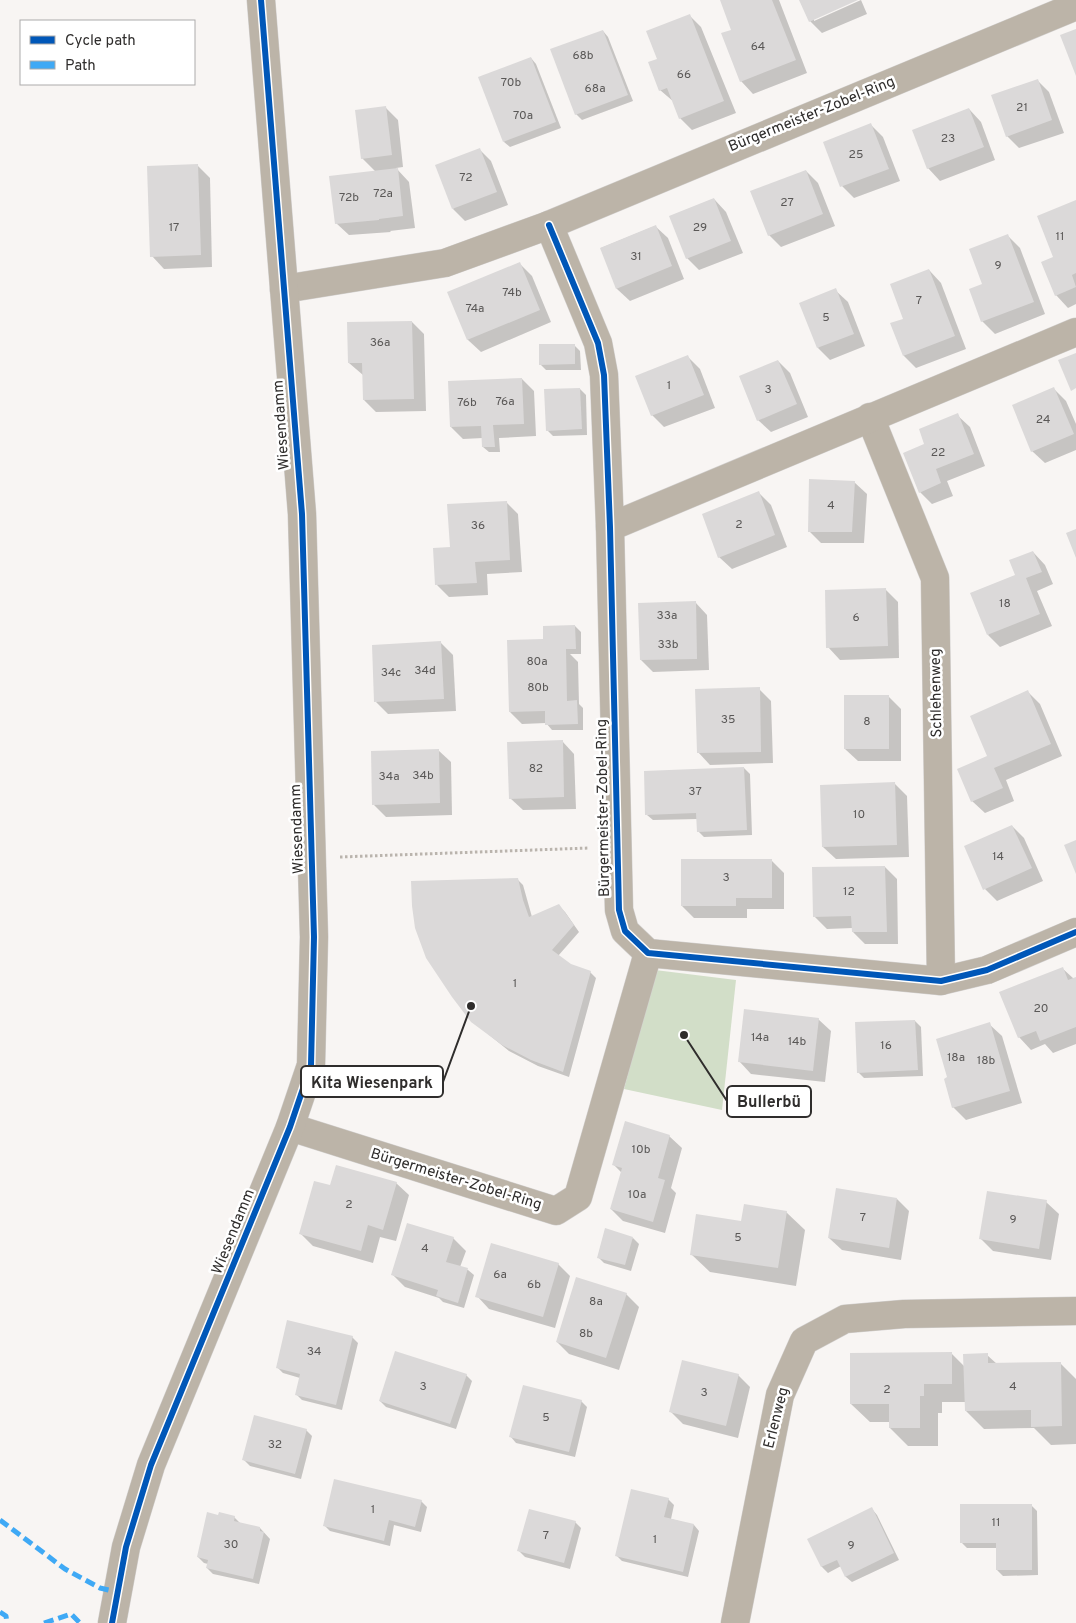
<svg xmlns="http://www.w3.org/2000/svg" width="1076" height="1623" viewBox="0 0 1076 1623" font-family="Overpass,sans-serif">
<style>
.green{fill:#d2dec8}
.shadow{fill:#0003}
.building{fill:#dbd9d9}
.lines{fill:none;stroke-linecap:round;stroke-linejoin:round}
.street-casing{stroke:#d3d1d0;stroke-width:29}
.path{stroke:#bab4ad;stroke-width:3;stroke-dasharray:2.5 2.5;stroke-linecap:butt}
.street{stroke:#bcb4a8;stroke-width:28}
.quiet{stroke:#3fa9f5;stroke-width:5;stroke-dasharray:10 5;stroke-linecap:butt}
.cycleway-casing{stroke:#fff;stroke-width:9}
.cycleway{stroke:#0057b8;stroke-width:6}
.labels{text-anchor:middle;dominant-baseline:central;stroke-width:5;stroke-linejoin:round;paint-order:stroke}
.number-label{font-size:12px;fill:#5a5857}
.street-label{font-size:15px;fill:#2f2d2c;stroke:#fff}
.leader{fill:none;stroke:#2f2d2c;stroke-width:2}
.callout-dot{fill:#2f2d2c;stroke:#fff;stroke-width:2}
.callout{fill:#fff;stroke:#2f2d2c;stroke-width:2}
.callout-label{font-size:16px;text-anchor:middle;font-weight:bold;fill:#2f2d2c}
</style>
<rect width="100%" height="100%" fill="#f8f5f3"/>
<polygon class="green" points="655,970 736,980 722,1110 624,1089"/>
<g class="shadow">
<polygon points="721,0 779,0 807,73 753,94 741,81 733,30"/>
<polygon points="801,0 855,0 814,18 814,21 861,0 867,14 822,33 810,21"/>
<polygon points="689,15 701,27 736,113 692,130 680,118 674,102 660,90 659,60"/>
<polygon points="603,31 608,37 633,101 582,120 576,114"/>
<polygon points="531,58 536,64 561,128 510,147 504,142"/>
<polygon points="1037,80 1049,92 1064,133 1019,148 1007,136"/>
<polygon points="386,108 398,120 403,167 396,168 409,182 415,228 390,231 391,232 349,235 336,223 376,172 362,158"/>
<polygon points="969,109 981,122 995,160 940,181 928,168"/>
<polygon points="871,125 883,137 900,181 854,198 842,186"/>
<polygon points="479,149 491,161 508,205 465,221 453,209"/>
<polygon points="197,165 210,178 212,267 164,269 152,256"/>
<polygon points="806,171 818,183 835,226 781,247 769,235"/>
<polygon points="714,199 726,212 743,253 699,270 687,258"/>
<polygon points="1076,201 1076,304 1068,308 1056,295 1055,258"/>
<polygon points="655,226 668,238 684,279 630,301 617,289 601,248"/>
<polygon points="1008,236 1020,248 1045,314 995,334 982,321"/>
<polygon points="519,263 532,276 551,322 481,352 468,340 449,293"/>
<polygon points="929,270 941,283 966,349 916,368 904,356 905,319"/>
<polygon points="835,290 848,302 865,346 830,360 818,348"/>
<polygon points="412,322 424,334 426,411 376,412 364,400 363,375 349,363"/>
<polygon points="574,345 580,351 581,370 546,370 540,364"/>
<polygon points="688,357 700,369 715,408 664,427 652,415"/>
<polygon points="778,361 790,373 808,417 771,432 758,420"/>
<polygon points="522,379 534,391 536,436 499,438 500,452 489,452 483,447 483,438 463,439 451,427"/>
<polygon points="580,389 586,395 587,435 553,436 547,430"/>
<polygon points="1054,389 1066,401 1076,424 1076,450 1045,463 1032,451"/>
<polygon points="957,415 970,427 985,466 947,481 953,496 932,504 920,492 926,445"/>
<polygon points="854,482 867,494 864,543 821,543 809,531"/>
<polygon points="759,493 771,505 787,547 732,569 719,557"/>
<polygon points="506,502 518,514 522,572 487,574 488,595 449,597 437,585 451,549"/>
<polygon points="1033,552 1045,565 1053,584 1037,591 1052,626 1000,647 988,635 1017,575"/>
<polygon points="885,589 898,602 899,658 840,660 828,647"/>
<polygon points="695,602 707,615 709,670 653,672 641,660"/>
<polygon points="575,626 581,632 581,654 570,654 578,662 579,704 583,708 583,730 552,730 546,723 522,724 510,712 544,641"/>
<polygon points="441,643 453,655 456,711 388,714 376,702"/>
<polygon points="759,689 771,701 773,763 710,765 698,752"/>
<polygon points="1028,692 1040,704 1062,756 1006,780 1014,801 985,813 972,801 989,757"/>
<polygon points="889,697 901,709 901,761 858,761 845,749"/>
<polygon points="562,741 574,754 576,809 523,810 510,798"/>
<polygon points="438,750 451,762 452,815 386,817 374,805"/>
<polygon points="744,768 750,774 752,835 704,837 698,831 698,819 653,820 647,815"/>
<polygon points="895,784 907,796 909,857 836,859 823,847"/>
<polygon points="1012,826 1024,838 1043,881 997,901 985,889"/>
<polygon points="772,861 784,873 784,909 747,909 747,918 694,918 682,906"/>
<polygon points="885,867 897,879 898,944 865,944 853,932 853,928 827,929 814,916"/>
<polygon points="517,879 523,885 532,917 559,906 565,912 579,932 558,956 570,965 590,972 596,978 569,1077 538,1066 509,1051 472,1021"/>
<polygon points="1062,968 1074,979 1076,978 1076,1044 1053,1053 1045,1044 1031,1050 1019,1037"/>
<polygon points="818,1019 831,1031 825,1082 751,1074 739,1061"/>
<polygon points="915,1021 921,1027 923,1076 864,1078 858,1072"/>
<polygon points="989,1024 1002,1036 1022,1103 966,1120 953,1107"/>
<polygon points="669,1136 682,1148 671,1188 676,1193 665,1233 623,1221 611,1209 622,1173 613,1164"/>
<polygon points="396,1183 409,1195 396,1241 380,1237 373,1263 313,1246 300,1233 331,1187"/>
<polygon points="897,1199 909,1211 901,1260 842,1250 829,1238"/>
<polygon points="1046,1202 1059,1214 1051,1260 993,1251 980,1238"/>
<polygon points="786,1212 805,1230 796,1286 710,1272 691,1254 742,1223"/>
<polygon points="453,1238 466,1251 460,1267 468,1270 474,1275 464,1308 443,1302 439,1298 405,1287 393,1275"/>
<polygon points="633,1238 639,1244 631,1271 604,1263 598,1257"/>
<polygon points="558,1264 570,1276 555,1328 489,1309 477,1296"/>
<polygon points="626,1294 639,1307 619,1370 569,1354 557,1342"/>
<polygon points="352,1337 358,1343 342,1410 302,1400 296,1394 300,1378 283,1373 277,1367"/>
<polygon points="952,1354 965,1367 987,1355 997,1364 1060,1363 1076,1379 1076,1444 1051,1445 1034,1428 984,1429 966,1411 966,1402 942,1402 942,1413 938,1413 938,1446 908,1446 890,1428 890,1422 870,1422 851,1404"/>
<polygon points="466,1375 472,1381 456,1429 386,1407 380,1401"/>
<polygon points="738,1375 750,1387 738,1438 683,1424 671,1412"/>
<polygon points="581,1401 587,1407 575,1457 516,1443 511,1437"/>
<polygon points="306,1430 312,1436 301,1479 250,1466 244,1460"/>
<polygon points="668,1499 674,1505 671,1519 694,1525 699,1531 688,1577 622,1561 617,1556"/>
<polygon points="421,1501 427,1507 421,1532 394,1525 390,1546 330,1531 324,1525"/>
<polygon points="1031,1505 1037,1511 1038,1575 1003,1576 997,1570 997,1548 967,1548 962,1543"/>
<polygon points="872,1509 877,1515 899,1560 852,1582 846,1577 841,1566 828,1573 822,1567 809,1539"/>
<polygon points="234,1517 241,1524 260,1528 270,1539 259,1584 213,1574 207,1568 208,1564 204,1563 198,1557"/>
<polygon points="575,1522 581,1528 570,1569 525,1557 519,1551"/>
</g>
<g class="building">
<polygon points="720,0 772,0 796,60 740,82 721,33 731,30"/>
<polygon points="799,0 858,0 809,22"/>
<polygon points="690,14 724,101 679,119 667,88 659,91 648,62 657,59 646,31"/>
<polygon points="1076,29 1076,76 1060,35"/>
<polygon points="603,30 628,95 575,115 550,49"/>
<polygon points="531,57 556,122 503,142 478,77"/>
<polygon points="1038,79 1052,120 1006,137 991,95"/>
<polygon points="386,106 392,155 361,159 355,110"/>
<polygon points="969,108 984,147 927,169 912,130"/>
<polygon points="871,123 889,169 840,187 823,142"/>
<polygon points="480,148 497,192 452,209 435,165"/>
<polygon points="198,164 201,255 150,257 147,166"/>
<polygon points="398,168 403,216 379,219 379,220 335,224 329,176"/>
<polygon points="806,170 823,214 768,236 750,191"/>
<polygon points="714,198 731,241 686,259 669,216"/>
<polygon points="1076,200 1076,273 1072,275 1076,287 1055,296 1041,262 1053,257 1037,216"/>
<polygon points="656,225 672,266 616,289 600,248"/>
<polygon points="1008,234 1034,302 981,322 969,289 982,284 969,249"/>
<polygon points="520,262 540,310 467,340 447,292"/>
<polygon points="929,269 955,336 903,356 890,323 903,319 890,284"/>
<polygon points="836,288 854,334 817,348 799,303"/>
<polygon points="412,321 414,399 363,400 362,363 348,363 347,322"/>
<polygon points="539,344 575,344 575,364 539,365"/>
<polygon points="1076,353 1076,388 1071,391 1058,360"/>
<polygon points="688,355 704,395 651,416 635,376"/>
<polygon points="778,360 797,404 757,421 739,376"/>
<polygon points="522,378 524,424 493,425 495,447 482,447 481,426 450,427 448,381"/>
<polygon points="1054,387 1074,434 1031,452 1012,405"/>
<polygon points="580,388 582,429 546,431 544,389"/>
<polygon points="958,413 974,454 936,469 941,483 919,493 903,453 924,444 919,429"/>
<polygon points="809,479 855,481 852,532 808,532"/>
<polygon points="759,491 775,535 718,558 702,514"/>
<polygon points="507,501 510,560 475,562 477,583 435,585 433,548 450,547 447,504"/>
<polygon points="1076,529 1076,558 1066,533"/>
<polygon points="1033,551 1042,572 1026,578 1040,614 987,635 970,593 1015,575 1009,560"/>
<polygon points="886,588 888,646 826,648 825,590"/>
<polygon points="696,601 697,659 640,660 638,603"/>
<polygon points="575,625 576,649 566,649 567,701 577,700 578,724 545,725 545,711 509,712 507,640 543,639 543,626"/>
<polygon points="441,641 444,699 374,702 372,645"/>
<polygon points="760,687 761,752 697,753 695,689"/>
<polygon points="1028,690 1051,744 994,768 1003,788 971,802 957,769 987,756 970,716"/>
<rect x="844" y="695" width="45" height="54"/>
<polygon points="563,740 564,797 509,799 507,742"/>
<polygon points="439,749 440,803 372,805 371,751"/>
<polygon points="744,767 747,830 697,832 696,813 645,815 644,771"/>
<polygon points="895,782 897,845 822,847 820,785"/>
<polygon points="1012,825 1032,868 983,890 964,846"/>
<polygon points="1076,840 1076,874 1064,845"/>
<polygon points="681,859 772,859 772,898 736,898 736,906 681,906"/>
<polygon points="885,866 887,932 852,932 851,916 813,917 812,867"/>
<polygon points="518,878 523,900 529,917 559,904 574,925 552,950 571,964 591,971 563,1072 531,1060 502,1045 471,1022 452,997 426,958 415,928 412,906 411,881"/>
<polygon points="1063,967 1068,980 1076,977 1076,1027 1040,1041 1036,1031 1018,1038 999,992"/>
<polygon points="744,1009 819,1018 813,1071 738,1062"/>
<polygon points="915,1020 918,1070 857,1073 855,1022"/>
<polygon points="990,1022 1010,1091 952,1108 944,1079 947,1077 936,1039"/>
<polygon points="625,1121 670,1135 658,1178 665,1180 653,1222 610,1209 622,1168 612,1165"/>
<polygon points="336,1165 397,1182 383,1230 368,1225 361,1251 299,1234 314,1181 330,1185"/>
<polygon points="836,1188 897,1198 889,1248 828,1238"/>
<polygon points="987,1191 1047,1200 1039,1249 979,1239"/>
<polygon points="744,1204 787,1211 778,1268 690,1255 696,1214 741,1221"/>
<polygon points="407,1223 454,1237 446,1262 468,1268 458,1303 436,1296 438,1290 391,1275"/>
<polygon points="605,1228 633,1237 625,1265 597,1258"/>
<polygon points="491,1243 559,1263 543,1317 475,1297"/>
<polygon points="576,1277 627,1293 606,1358 556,1342"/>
<polygon points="287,1320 353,1336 336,1405 295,1395 300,1374 276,1368"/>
<polygon points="395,1351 467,1374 450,1424 379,1401"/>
<polygon points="952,1352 952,1384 924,1384 924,1396 920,1396 920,1428 889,1428 889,1404 850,1404 850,1353"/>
<polygon points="988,1353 988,1363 1061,1362 1062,1426 1031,1427 1031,1410 965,1411 963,1354"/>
<polygon points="682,1360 739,1374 726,1426 669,1412"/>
<polygon points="523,1385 582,1400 569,1452 509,1437"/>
<polygon points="254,1415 307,1429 295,1474 242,1460"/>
<polygon points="334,1479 422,1500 415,1527 389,1520 384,1541 323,1526"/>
<polygon points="631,1489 669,1498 664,1517 694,1524 683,1572 615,1556"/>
<polygon points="960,1504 1032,1504 1032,1570 996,1570 996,1543 960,1543"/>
<polygon points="872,1507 894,1553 845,1577 837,1560 821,1567 807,1539"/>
<polygon points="529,1509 576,1521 564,1563 517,1551"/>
<polygon points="207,1512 218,1515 219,1512 235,1516 234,1521 260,1527 260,1531 264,1532 253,1579 206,1568 208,1560 197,1557"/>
</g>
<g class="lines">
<g class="street-casing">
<g id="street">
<polyline points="549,225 598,343 604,375 610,527 619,910 625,931 648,953 941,981 987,970 1076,932"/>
<polyline points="284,289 445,263 549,225 1076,6"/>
<polyline points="870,417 935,578 941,981"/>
<polyline points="610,527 1076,332"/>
<polyline points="290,1127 556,1211 578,1197 648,953"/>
<polyline points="112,1623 126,1547 151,1465 290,1127 311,1065 314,937 302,514 261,0"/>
<polyline points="735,1623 780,1395 804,1341 845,1319 904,1314 1076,1311"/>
</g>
</g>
<polyline class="path" points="340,857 589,848"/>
<use href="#street" class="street"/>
<g class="quiet">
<polyline points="0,1520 65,1569 100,1588 117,1592"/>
<polyline points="0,1612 6,1616 7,1623"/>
<polyline points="44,1623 71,1614 80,1623"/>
</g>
<g class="cycleway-casing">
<g id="cycleway">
<polyline points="549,225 598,343 604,375 610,527 619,910 625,931 648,953 941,981 987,970 1076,932"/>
<polyline points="112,1623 126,1547 151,1465 290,1127 311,1065 314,937 302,514 261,0"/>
</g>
</g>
<use href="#cycleway" class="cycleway"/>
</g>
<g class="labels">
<g class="number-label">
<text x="758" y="47">64</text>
<text x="583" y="56">68b</text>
<text x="684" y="75">66</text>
<text x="511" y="83">70b</text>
<text x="595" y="89">68a</text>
<text x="1022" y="108">21</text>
<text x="523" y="116">70a</text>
<text x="948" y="139">23</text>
<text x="856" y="155">25</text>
<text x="466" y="178">72</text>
<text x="383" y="194">72a</text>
<text x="349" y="198">72b</text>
<text x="787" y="203">27</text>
<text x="174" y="228">17</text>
<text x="700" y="228">29</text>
<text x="1060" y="237">11</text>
<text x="636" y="257">31</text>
<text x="998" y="266">9</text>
<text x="512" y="293">74b</text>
<text x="919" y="301">7</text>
<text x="475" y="309">74a</text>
<text x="826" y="318">5</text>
<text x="380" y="343">36a</text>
<text x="669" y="386">1</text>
<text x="768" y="390">3</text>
<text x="505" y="402">76a</text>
<text x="467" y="403">76b</text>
<text x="1043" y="420">24</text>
<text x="938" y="453">22</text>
<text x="831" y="506">4</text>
<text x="739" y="525">2</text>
<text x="478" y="526">36</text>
<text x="1005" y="604">18</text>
<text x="667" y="616">33a</text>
<text x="856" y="618">6</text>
<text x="668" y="645">33b</text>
<text x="537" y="662">80a</text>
<text x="425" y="671">34d</text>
<text x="391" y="673">34c</text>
<text x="538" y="688">80b</text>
<text x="728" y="720">35</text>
<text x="867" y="722">8</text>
<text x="536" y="769">82</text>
<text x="423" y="776">34b</text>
<text x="389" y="777">34a</text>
<text x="695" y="792">37</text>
<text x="859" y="815">10</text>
<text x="998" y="857">14</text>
<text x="726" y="878">3</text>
<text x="849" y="892">12</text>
<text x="515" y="984">1</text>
<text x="1041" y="1009">20</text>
<text x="760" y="1038">14a</text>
<text x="797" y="1042">14b</text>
<text x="886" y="1046">16</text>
<text x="956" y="1058">18a</text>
<text x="986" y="1061">18b</text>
<text x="641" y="1150">10b</text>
<text x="637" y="1195">10a</text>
<text x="349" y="1205">2</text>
<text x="863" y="1218">7</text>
<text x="1013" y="1220">9</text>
<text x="738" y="1238">5</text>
<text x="425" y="1249">4</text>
<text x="500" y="1275">6a</text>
<text x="534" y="1285">6b</text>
<text x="596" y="1302">8a</text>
<text x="586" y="1334">8b</text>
<text x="314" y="1352">34</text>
<text x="423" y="1387">3</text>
<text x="1013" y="1387">4</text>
<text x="887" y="1390">2</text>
<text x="704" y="1393">3</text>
<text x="546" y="1418">5</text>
<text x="275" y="1445">32</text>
<text x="373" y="1510">1</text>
<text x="996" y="1523">11</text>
<text x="546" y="1536">7</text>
<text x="655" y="1540">1</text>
<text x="231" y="1545">30</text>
<text x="851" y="1546">9</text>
</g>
<g class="street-label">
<text transform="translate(812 115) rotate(-22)">Bürgermeister-Zobel-Ring</text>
<text transform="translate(282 425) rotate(-94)">Wiesendamm</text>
<text transform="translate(937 693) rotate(-91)">Schlehenweg</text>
<text transform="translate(604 808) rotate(-91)">Bürgermeister-Zobel-Ring</text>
<text transform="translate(298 829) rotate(-92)">Wiesendamm</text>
<text transform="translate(456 1180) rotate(17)">Bürgermeister-Zobel-Ring</text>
<text transform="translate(234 1232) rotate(-68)">Wiesendamm</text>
<text transform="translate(777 1418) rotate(-76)">Erlenweg</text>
</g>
</g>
<path class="leader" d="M471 1006L443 1082M684 1035L727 1101"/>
<g class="callout-dot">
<circle cx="471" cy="1006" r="5"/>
<circle cx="684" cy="1035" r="5"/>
</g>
<g class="callout">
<rect x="301" y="1066" width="142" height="31" rx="5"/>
<rect x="727" y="1086" width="84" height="31" rx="5"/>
</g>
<g class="callout-label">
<text x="372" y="1088">Kita Wiesenpark</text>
<text x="769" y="1107">Bullerbü</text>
</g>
<rect x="20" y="20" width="175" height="65" fill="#ffffff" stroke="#acabab"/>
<rect x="30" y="36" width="25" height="8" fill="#0057b8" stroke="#acabab"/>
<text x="65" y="45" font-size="15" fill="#2f2d2c">Cycle path</text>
<rect x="30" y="61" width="25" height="8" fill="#3fa9f5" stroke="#acabab"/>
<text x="65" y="70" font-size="15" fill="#2f2d2c">Path</text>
</svg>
